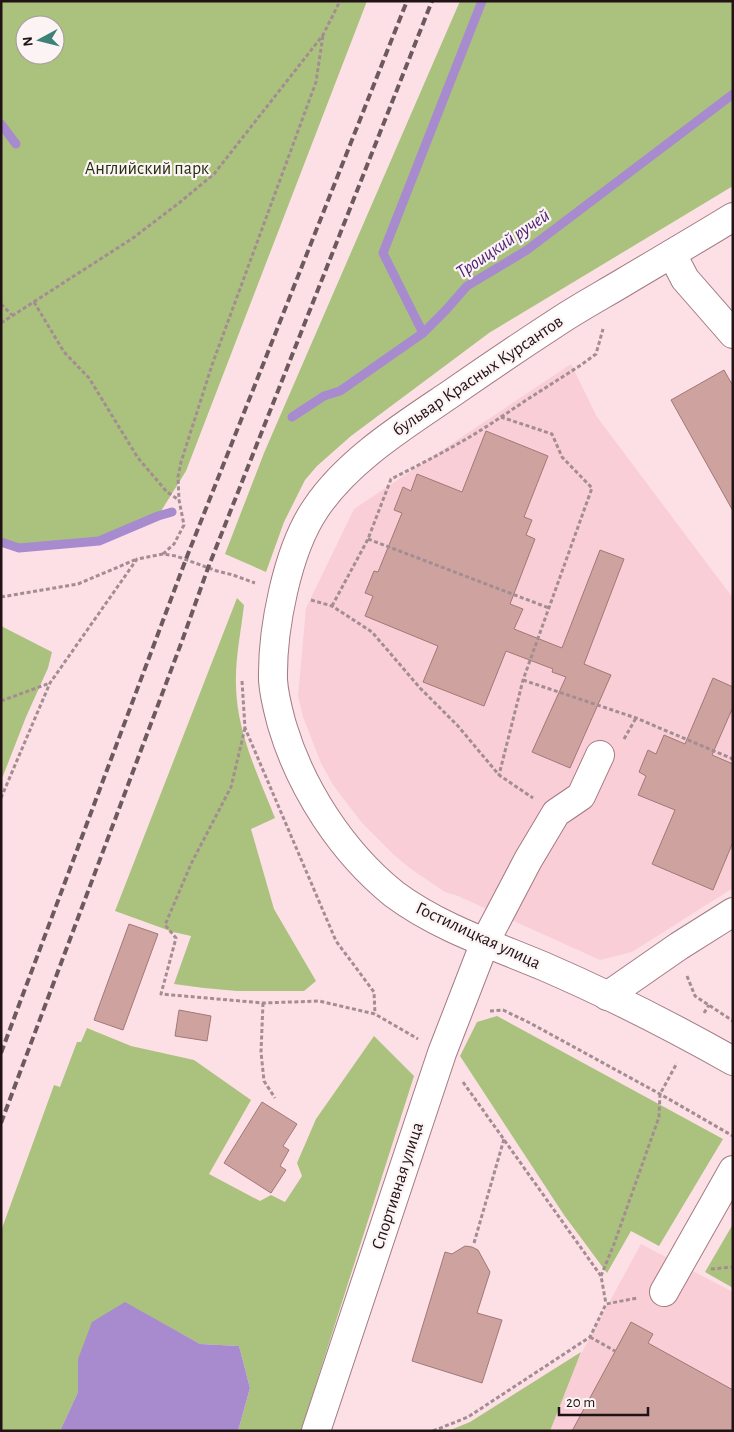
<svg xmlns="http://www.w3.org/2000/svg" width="734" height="1432" viewBox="0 0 734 1432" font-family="'Alegreya Sans',sans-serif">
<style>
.built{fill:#f9ced7}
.green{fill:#abc27e;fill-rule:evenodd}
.water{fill:#a88acf}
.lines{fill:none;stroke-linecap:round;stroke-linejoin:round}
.stream{stroke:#a88acf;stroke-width:9}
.building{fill:#cea39f;stroke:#a17875}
.minor-casing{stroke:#a37a83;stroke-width:30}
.major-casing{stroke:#a37a83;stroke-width:30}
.path{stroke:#a48d92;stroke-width:3;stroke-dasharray:4 2.5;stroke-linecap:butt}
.minor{stroke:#fff;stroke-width:28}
.major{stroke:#fff;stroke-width:28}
.rail{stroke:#6d5a5e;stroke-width:4;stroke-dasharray:8 4;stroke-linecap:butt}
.labels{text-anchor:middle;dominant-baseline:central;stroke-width:4.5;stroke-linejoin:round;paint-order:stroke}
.park-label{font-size:18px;fill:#263010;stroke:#fcf3f4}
.street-label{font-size:18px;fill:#211216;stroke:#fcf3f4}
.water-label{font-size:19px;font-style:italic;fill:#4e2576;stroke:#fcf3f4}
</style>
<rect width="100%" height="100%" fill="#fce0e6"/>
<g class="built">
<polygon points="571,364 597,417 733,598 733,888 632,952 600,960 458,896 445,892 411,869 394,855 362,823 333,785 321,763 303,717 298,696 306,608 354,509"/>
<polygon points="641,1244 733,1292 733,1431 539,1431"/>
</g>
<g class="green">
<path d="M1,1H367L186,471L158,516L99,541L19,548L1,542ZM25,25H55V55H25Z"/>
<polygon points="460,1 733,1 733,186 489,333 351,436 317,466 305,480 284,522 266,572 225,554 264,453"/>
<path d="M237,598L244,605C241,632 235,659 236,686C237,733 258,775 275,818L251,829L274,909L316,981L304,991H237L204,988L174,984L191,936L173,932L115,911Z"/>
<polygon points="1,626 52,652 48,668 26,717 1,781"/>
<polygon points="497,1016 723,1139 659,1246 631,1231 607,1273 564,1215 460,1056 477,1022"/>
<polygon points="87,1028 131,1046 194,1060 251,1100 209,1174 260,1201 271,1195 285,1202 302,1176 297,1163 316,1119 374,1036 414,1076 301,1431 238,1431 250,1388 239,1346 200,1344 125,1303 78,1359 78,1392 60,1431 1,1431 1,1231 54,1085 60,1087 77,1042 81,1042"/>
<polygon points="733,1224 733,1288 705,1272"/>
<polygon points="581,1352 550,1431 448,1431 470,1422"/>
</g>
<polygon class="water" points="125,1302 200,1344 239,1346 250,1388 238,1431 60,1431 78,1392 78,1359 92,1322"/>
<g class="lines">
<g class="stream">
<polyline points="1,124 16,144"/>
<polyline points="423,333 383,253 482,1"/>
<polyline points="292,417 324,396 340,391 423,333 445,311 467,286 527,250 733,94"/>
<polyline points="1,542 19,548 99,541 158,516 172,512"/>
</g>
</g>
<g class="building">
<polygon points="724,370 733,386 733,511 671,400"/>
<polygon points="486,431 548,456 524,517 532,520 526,535 535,539 510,604 523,609 514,629 562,648 600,550 624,559 584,664 611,675 570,768 532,752 566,677 552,672 553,669 506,651 484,706 423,682 438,646 365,616 373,596 365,593 374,571 378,572 402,513 394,510 403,487 411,491 417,474 462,492"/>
<polygon points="713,678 733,687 733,707 712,755 733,764 733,842 713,890 652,864 675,810 638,795 646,776 639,772 648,750 656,754 664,735 685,744"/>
<polygon points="129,924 158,934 123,1030 94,1020"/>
<polygon points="179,1010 211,1016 207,1041 175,1036"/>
<polygon points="262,1102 297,1124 283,1146 289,1150 280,1166 286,1170 271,1193 224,1163"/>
<polygon points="465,1246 472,1247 478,1250 490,1272 477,1313 502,1320 482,1383 412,1361 445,1252 452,1254"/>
<polygon points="631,1322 653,1334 648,1343 733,1390 733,1431 572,1431"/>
</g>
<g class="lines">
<g class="minor-casing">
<g id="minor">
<polyline points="672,254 685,279 733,334"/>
<polyline points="607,996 679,946 733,912"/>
<polyline points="664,1292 733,1170"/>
<polyline points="316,1431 442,1053 485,942 528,860 556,813 581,796 600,755"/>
</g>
</g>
<g class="major-casing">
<path id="major" d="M733,217C697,239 661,260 624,282C604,294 582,306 562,319C525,343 488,368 452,393C405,425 348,460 316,508C287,550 272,630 273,680C274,696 278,710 282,725C301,789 342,852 394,894C438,927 493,945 543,966C608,994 671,1026 733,1061"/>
</g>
<g class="path">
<polyline points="34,302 64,352 89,378 138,458 167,492 179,500"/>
<polyline points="1,304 12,315"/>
<polyline points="1,323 133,238 179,203 214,174 323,35 340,1"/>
<polyline points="501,417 531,397 581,365 596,354 603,329"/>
<polyline points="368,539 549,608"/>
<polyline points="163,554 174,544 184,525 179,500 178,477 181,462 212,365 316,82 323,35"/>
<polyline points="1,597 78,584 137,559"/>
<polyline points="311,600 332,606 372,632 420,688 458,726 499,775 533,798"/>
<path d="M332,606L368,539L391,479C429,460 466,441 501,417L552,434L562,457L592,488L523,680L499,775"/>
<polyline points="523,680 636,718 733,759"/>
<polyline points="242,681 245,728 336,941 374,992 375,1014"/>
<polyline points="1,701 50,683"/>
<polyline points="245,728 231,787 191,864 165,925 176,938 161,994 263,1003 319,1001 375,1014 418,1039"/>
<polyline points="624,739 636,718"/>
<polyline points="1,798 50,683 137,559 163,554 176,556 217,571 233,575 255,583"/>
<polyline points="687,976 695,996 733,1021"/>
<polyline points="263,1003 261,1052 264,1081 275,1098"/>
<polyline points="490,1011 503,1010 530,1023 660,1094 733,1136"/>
<polyline points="704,1013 709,1005"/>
<polyline points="463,1082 601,1276 606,1304"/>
<polyline points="474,1243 504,1139"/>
<polyline points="711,1269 733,1267"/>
<polyline points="601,1276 614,1244 659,1117 660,1094 677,1063"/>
<polyline points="590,1337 615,1351"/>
<polyline points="433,1431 468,1417 590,1337 606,1304 637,1298"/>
</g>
<use href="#minor" class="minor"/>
<use href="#major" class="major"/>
<g class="rail">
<polyline points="1,1053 186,559 407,1"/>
<polyline points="1,1123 182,641 208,568 432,1"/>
</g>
</g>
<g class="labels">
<g class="park-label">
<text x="147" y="169">Английский парк</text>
</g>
<g class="street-label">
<text transform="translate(478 376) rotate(-34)">бульвар Красных Курсантов</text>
<text transform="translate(478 936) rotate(25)">Гостилицкая улица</text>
<text transform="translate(398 1186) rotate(-72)">Спортивная улица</text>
</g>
<g class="water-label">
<text transform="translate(503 244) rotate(-34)">Троицкий ручей</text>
</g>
</g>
<rect width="734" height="1432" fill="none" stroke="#211216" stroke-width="5"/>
<g transform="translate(40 40) rotate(263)"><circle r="24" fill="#fcf3f4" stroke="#a4999b"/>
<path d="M0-4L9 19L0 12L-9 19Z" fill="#3d8279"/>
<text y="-8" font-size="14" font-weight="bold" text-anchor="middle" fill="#211216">N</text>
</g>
<path d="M559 1407v8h89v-8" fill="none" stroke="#211216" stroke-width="2.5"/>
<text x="566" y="1407" font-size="15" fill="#211216" stroke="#fcf3f4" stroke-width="4" paint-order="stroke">20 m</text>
</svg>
